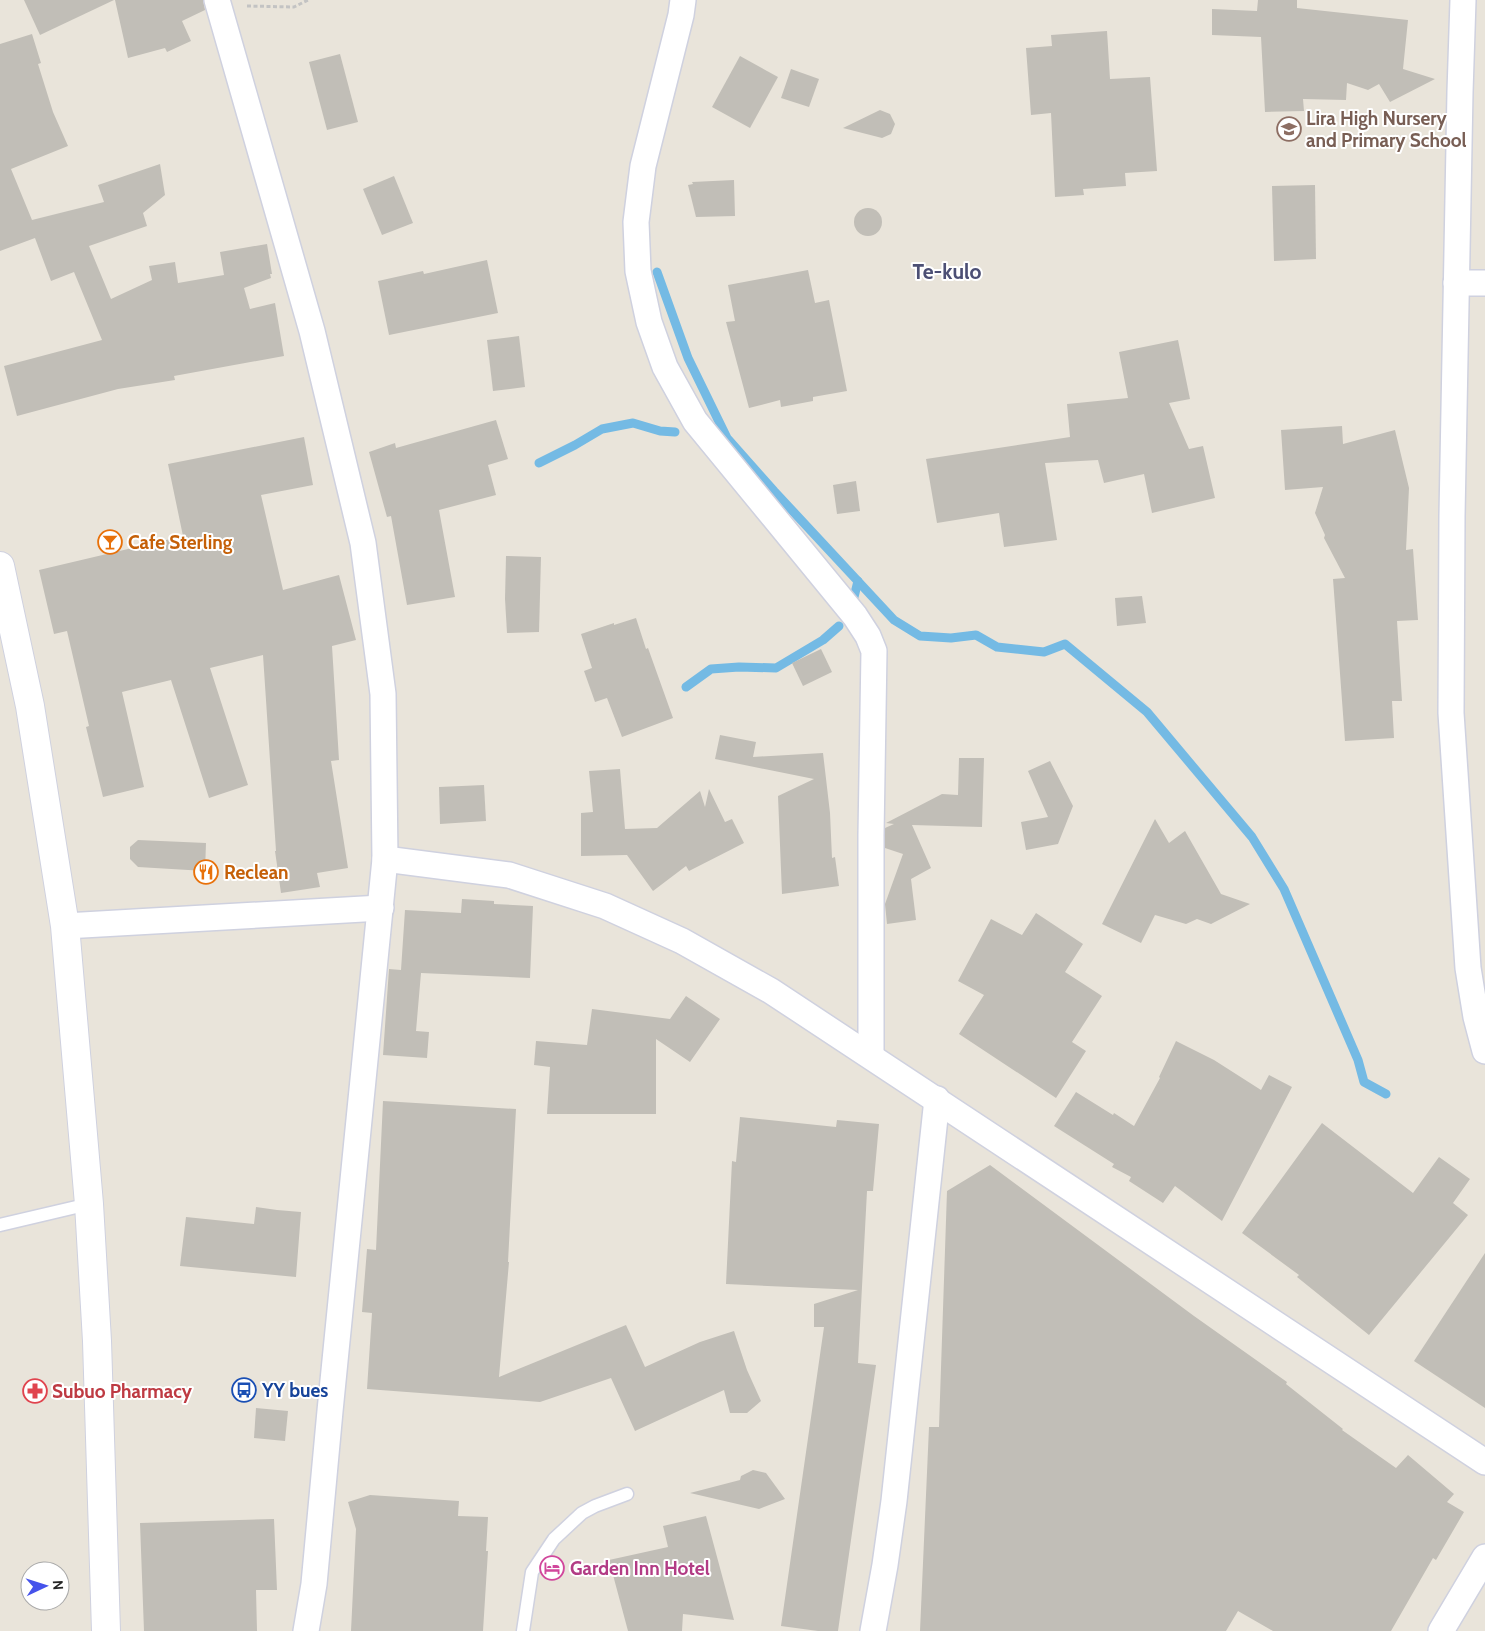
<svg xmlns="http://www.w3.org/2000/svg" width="1485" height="1631" viewBox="0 0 1485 1631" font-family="Cabin,sans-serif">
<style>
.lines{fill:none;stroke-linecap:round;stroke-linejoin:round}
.stream{stroke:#74bae4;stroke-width:9}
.building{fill:#c1beb7}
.lane-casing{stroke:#cfd1df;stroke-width:15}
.street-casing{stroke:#cfd1df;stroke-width:28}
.secondary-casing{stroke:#cfd1df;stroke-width:30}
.path{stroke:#c3c3c3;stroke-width:3;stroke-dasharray:4 2.5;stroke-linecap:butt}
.lane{stroke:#fff;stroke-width:12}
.street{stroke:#fff;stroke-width:25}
.secondary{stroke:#fff;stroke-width:28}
.labels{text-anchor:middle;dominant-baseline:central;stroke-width:4;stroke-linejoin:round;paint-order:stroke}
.education-label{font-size:19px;font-weight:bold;fill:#785e54;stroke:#fff;text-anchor:start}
.food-label{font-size:19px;font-weight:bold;fill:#c56008;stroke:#fff;text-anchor:start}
.transit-label{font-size:19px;font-weight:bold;fill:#164399;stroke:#fff;text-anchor:start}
.health-label{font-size:19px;font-weight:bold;fill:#be3a42;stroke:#fff;text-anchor:start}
.hotel-label{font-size:19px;font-weight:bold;fill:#b23c85;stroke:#fff;text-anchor:start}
.quarter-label{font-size:21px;font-weight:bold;fill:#4c4f74;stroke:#fff}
</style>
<rect width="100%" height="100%" fill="#e9e4da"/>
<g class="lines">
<g class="stream">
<polyline points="657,272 688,358 727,438 774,491 894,620 920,636 951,638 976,635 997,647 1044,652 1065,644 1147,712 1252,837 1284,889 1358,1060 1364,1082 1386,1094"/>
<polyline points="539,463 575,445 602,429 633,423 660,431 675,432"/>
<polyline points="853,601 858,581"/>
<polyline points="686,687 711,669 739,667 776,668 823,640 839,626"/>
</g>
</g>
<g class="building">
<polygon points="24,0 114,0 40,35"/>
<polygon points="115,0 203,0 205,10 182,21 191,41 167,52 165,48 128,58"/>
<polygon points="1258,0 1297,0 1297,8 1408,20 1403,69 1435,79 1390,102 1379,84 1368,90 1347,83 1346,100 1303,99 1304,111 1265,112 1261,37 1212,35 1212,9 1257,11"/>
<polygon points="1107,31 1110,79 1150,77 1157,171 1125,173 1126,186 1083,189 1084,195 1055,197 1051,113 1031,115 1026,48 1052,46 1051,35"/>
<polygon points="32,34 41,63 38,64 53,112 68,146 11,169 32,220 104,202 98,185 160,164 165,195 143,213 147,226 89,246 111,299 152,280 149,266 175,262 178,283 224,275 220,252 267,244 272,274 270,274 271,278 244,288 250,309 275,303 284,356 174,376 175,380 118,389 17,416 4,366 102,340 74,272 51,281 35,238 0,251 0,44"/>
<polygon points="340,54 358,122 327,130 309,62"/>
<polygon points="740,56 778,77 750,128 712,107"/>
<polygon points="791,69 819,79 809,107 781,98"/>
<polygon points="880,110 890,114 895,124 891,134 882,138 843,128"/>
<polygon points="394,176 413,223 382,235 363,189"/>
<polygon points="734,180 735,216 696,217 688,185 693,184 692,182"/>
<polygon points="1315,185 1316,259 1274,261 1272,186"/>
<circle cx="868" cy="222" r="14"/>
<polygon points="487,260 498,313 389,335 378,281 423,271 424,274"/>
<polygon points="808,270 815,303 829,300 847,391 813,397 813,401 781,407 780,400 749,408 726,322 735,321 728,285"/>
<polygon points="519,336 525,387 493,391 487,340"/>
<polygon points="1178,340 1190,399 1169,403 1189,449 1203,446 1215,498 1152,513 1144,474 1104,483 1098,460 1045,463 1057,540 1004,547 999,513 937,523 926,459 1070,437 1067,404 1128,398 1119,352"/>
<polygon points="496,420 508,459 488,465 496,495 439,510 455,597 407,605 391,516 387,517 369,452 395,443 396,448"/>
<polygon points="1342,426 1343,444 1395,430 1409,488 1406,550 1413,549 1418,620 1397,621 1402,701 1392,701 1394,738 1345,741 1333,579 1345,578 1324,538 1325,535 1315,513 1323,487 1285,490 1281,430"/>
<polygon points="304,437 313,485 261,495 283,590 339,575 356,640 332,646 339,760 331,761 348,868 317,873 320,887 281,893 275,851 276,851 263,655 210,668 248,785 209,798 171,680 122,692 144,787 103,797 86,727 89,726 67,631 54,634 39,570 183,536 168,464"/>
<polygon points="856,481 860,511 837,514 833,485"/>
<polygon points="506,556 541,557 539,632 507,633 505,599"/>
<polygon points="1142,596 1146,623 1117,626 1115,598"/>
<polygon points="636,618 646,649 648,648 673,718 622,737 607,698 595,702 584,671 592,668 581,634 614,623 614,625"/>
<polygon points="821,649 832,672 803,686 792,663"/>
<polygon points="720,735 756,742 753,757 823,753 830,813 832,858 835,857 839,886 782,894 778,796 814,779 715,759"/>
<polygon points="959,758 984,758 982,827 912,825 931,868 911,879 916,920 887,924 885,904 903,854 885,848 885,828 894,824 886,823 942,794 958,795"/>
<polygon points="1050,761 1073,806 1058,844 1026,850 1021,822 1048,817 1028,771"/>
<polygon points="620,769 625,829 657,828 700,791 705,807 709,789 725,822 732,819 744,843 689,871 686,866 653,891 627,855 581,856 581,813 593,812 589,771"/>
<polygon points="484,785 486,821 440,824 439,787"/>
<polygon points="1155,819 1169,843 1185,831 1221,894 1250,904 1211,924 1197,919 1186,924 1155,915 1141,943 1102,924"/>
<polygon points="138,840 206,843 205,871 138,867 130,859 130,847"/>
<polygon points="462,899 494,901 494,904 533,906 530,978 421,973 416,1031 429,1032 427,1058 383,1055 389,969 401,970 405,910 461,913"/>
<polygon points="1036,913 1083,944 1065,972 1102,996 1072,1042 1086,1051 1056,1098 959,1034 984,995 958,981 991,919 1022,935"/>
<polygon points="686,996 720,1019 690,1062 656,1039 656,1114 547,1114 550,1067 534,1065 536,1041 587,1045 592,1009 670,1019"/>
<polygon points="1176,1041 1214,1060 1261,1090 1269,1075 1292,1087 1222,1221 1175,1186 1163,1203 1129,1181 1131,1177 1112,1167 1114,1164 1054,1126 1076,1092 1113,1115 1114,1113 1134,1126 1160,1078 1159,1077"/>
<polygon points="383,1101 516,1109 508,1262 509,1262 499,1377 626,1325 645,1367 700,1342 734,1331 747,1370 761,1401 747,1413 730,1413 724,1390 635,1431 611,1378 540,1402 367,1389 372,1313 362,1312 367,1249 376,1250"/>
<polygon points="740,1117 836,1127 837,1120 879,1124 873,1191 867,1191 858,1363 876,1365 838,1631 818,1631 781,1626 824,1327 814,1327 814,1304 858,1290 726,1284 732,1161 736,1162"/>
<polygon points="1322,1123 1413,1193 1439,1157 1470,1179 1453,1203 1468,1215 1369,1335 1297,1277 1299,1275 1242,1233"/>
<polygon points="990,1165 1194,1316 1287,1382 1286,1384 1343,1429 1342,1430 1396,1468 1408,1455 1454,1494 1447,1502 1464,1512 1436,1560 1433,1558 1391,1631 1273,1631 1238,1611 1226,1631 920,1631 929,1427 939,1427 947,1191"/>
<polygon points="256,1207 277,1210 301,1212 296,1277 180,1266 186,1217 254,1224"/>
<polygon points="1485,1253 1485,1408 1414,1361"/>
<polygon points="256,1408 288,1411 285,1441 254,1438"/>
<polygon points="753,1470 766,1473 785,1499 759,1509 690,1493 740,1480 741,1476"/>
<polygon points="370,1495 459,1501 458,1516 488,1517 486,1551 488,1551 483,1631 351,1631 356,1529 348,1502"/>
<polygon points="706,1516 734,1620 683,1614 682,1631 628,1631 609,1560 668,1547 663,1526"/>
<polygon points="274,1519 277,1590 256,1590 257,1631 144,1631 140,1523"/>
</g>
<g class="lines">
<g class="lane-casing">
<g id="lane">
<polyline points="0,1225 89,1204"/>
<polyline points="523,1631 532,1572 554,1539 582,1513 595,1506 627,1494"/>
</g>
</g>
<g class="street-casing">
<g id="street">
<polyline points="217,0 312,331 363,543 383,694 385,859 330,1411 314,1584 306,1631"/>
<polyline points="683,0 681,15 643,166 636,222 638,271 649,322 665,367 695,421 855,616 868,636 874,651 871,835 871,1056"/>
<polyline points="1463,0 1460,92 1452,516 1451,713 1468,968 1476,1017 1485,1051"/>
<polyline points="1456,283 1485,283"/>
<polyline points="385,859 509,875 605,906 682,941 771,991 1485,1462"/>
<polyline points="65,926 381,908"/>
<polyline points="873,1631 885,1565 894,1501 937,1099"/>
<polyline points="1441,1631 1485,1557"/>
</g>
</g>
<g class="secondary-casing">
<polyline id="secondary" points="0,566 30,706 65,926 89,1204 97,1341 106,1631"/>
</g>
<polyline class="path" points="247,6 294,7 308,0"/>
<use href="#lane" class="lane"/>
<use href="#street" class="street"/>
<use href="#secondary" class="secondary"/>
</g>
<defs>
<g id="school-ring" transform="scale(1.25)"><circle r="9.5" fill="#fff" stroke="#8d6e63" stroke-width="1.5"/><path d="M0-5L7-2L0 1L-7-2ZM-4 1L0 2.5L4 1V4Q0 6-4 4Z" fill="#8d6e63"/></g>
<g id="bar-ring" transform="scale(1.25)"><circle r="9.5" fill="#fff" stroke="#e8710a" stroke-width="1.5"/><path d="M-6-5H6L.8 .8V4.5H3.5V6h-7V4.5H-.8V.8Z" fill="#e8710a"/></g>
<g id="restaurant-ring" transform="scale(1.25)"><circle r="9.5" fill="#fff" stroke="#e8710a" stroke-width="1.5"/><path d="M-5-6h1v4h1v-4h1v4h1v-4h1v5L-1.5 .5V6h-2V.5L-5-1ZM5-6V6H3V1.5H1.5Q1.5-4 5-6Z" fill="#e8710a"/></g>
<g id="bus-ring" transform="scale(1.25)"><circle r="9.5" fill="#fff" stroke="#1a4fb4" stroke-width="1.5"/><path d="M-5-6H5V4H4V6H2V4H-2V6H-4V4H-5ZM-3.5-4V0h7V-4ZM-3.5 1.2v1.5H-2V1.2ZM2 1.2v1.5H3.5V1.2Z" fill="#1a4fb4"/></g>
<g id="pharmacy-ring" transform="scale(1.25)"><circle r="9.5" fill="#fff" stroke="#e0444e" stroke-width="1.5"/><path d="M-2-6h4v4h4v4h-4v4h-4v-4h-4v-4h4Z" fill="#e0444e"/></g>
<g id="hotel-ring" transform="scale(1.25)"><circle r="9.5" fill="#fff" stroke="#d1479c" stroke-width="1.5"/><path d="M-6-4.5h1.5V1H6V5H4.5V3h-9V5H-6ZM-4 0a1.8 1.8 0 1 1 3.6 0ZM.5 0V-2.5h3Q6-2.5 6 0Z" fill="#d1479c"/></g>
</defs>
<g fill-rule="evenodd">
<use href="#school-ring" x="1289" y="129"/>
<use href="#bar-ring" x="110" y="542"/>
<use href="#restaurant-ring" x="206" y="872"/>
<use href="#bus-ring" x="244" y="1390"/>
<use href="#pharmacy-ring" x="35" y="1391"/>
<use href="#hotel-ring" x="552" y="1568"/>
</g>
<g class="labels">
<g class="education-label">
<text x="1306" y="118">Lira High Nursery<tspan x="1306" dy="22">and Primary School</tspan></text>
</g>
<g class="food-label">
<text x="128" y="542">Cafe Sterling</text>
<text x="224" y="872">Reclean</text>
</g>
<g class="transit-label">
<text x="262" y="1390">YY bues</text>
</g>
<g class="health-label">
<text x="52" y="1391">Subuo Pharmacy</text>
</g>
<g class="hotel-label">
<text x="570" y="1568">Garden Inn Hotel</text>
</g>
<g class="quarter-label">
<text x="947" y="271">Te-kulo</text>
</g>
</g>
<g transform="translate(45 1586) rotate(86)"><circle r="24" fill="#ffffff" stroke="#a9a9a9"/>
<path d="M0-4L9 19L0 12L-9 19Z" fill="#4552eb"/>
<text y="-8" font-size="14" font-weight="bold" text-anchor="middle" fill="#272727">N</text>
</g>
</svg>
